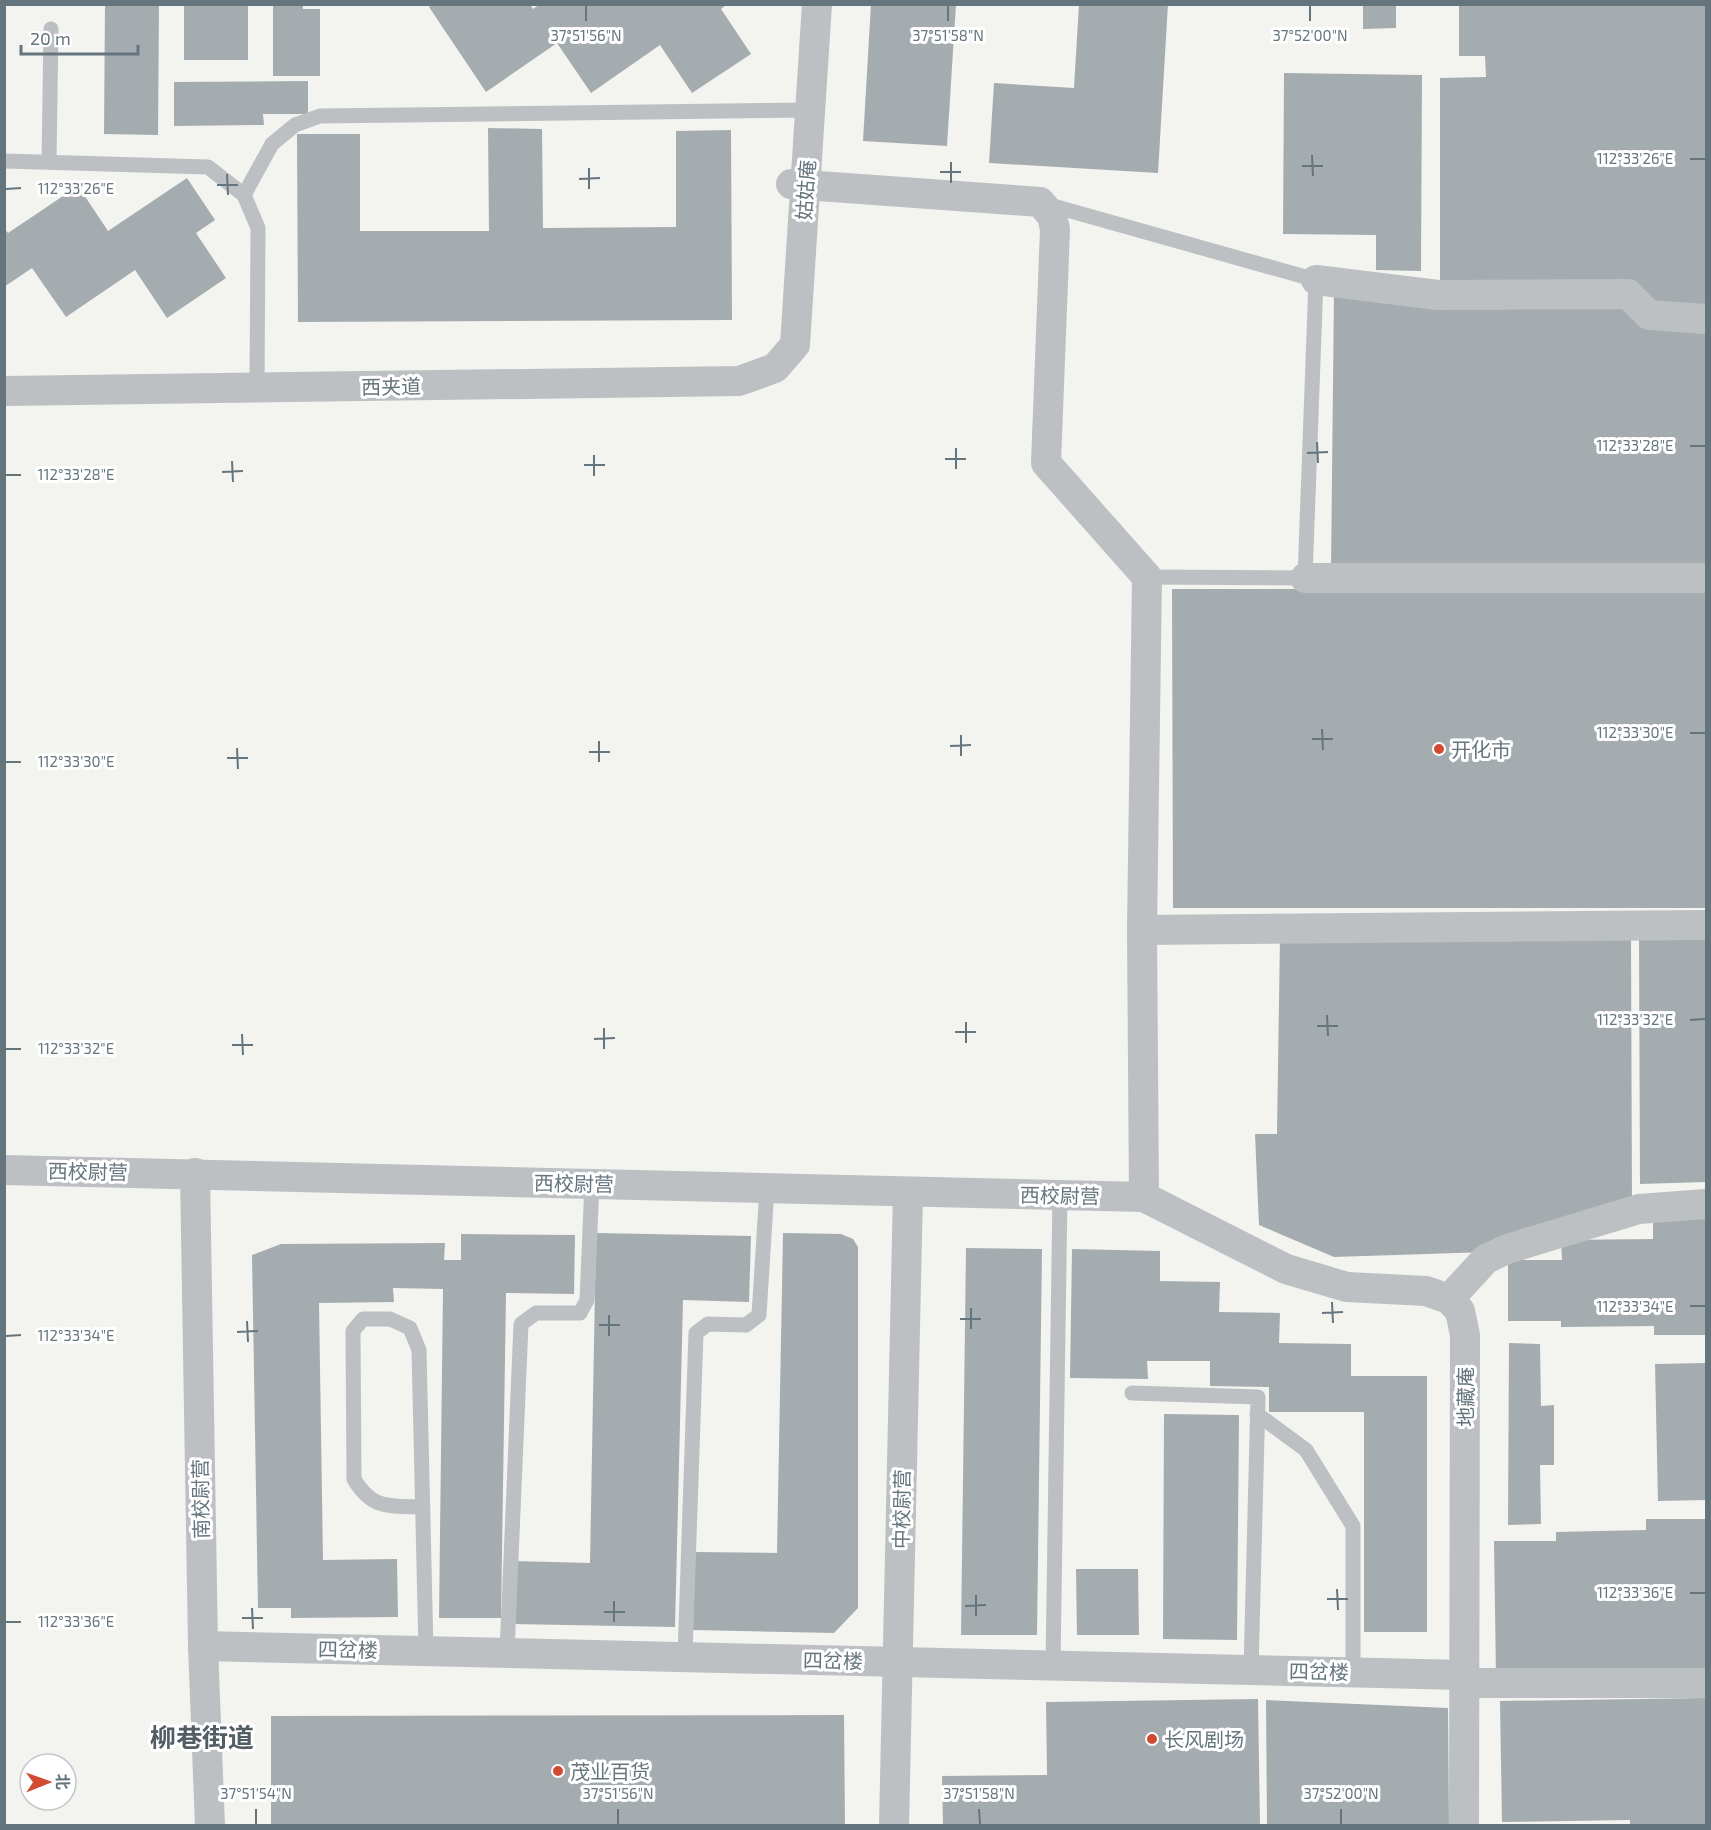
<svg xmlns="http://www.w3.org/2000/svg" width="1711" height="1830" viewBox="0 0 1711 1830" font-family="'Exo 2','Noto Sans SC',sans-serif">
<style>
.building{fill:#a5acb0}
.lines{fill:none;stroke-linecap:round;stroke-linejoin:round}
.lane{stroke:#bcc0c3;stroke-width:15}
.street{stroke:#bcc0c3;stroke-width:30}
.ticks{fill:none;stroke:#65757e;stroke-width:2}
.poi-dot{fill:#d14a32;stroke:#fff;stroke-width:2}
.labels{text-anchor:middle;dominant-baseline:central;stroke-width:6;stroke-linejoin:round;paint-order:stroke}
.street-label{font-size:20px;fill:#65757e;stroke:#fff}
.poi-label{font-size:20px;fill:#65757e;stroke:#fff;text-anchor:start}
.district-label{font-size:26px;font-weight:bold;fill:#525d64;stroke:#fff}
.ticks-label{font-size:15px;text-anchor:middle;fill:#65757e;stroke:#fff;stroke-width:6;stroke-linejoin:round;paint-order:stroke}
</style>
<rect width="100%" height="100%" fill="#f3f3f0"/>
<g class="building">
<polygon points="105,4 159,4 158,135 104,134"/>
<rect x="184" y="4" width="64" height="56"/>
<polygon points="273,4 303,4 303,9 320,9 320,76 273,76"/>
<polygon points="432,4 530,4 533,9 540,4 632,4 633,6 635,4 727,4 721,9 751,54 692,93 660,45 591,93 557,43 486,92 429,7"/>
<polygon points="871,4 956,4 947,146 863,141"/>
<polygon points="1079,4 1168,4 1158,173 989,163 994,83 1074,88"/>
<polygon points="1363,4 1396,4 1396,28 1363,29"/>
<polygon points="1459,4 1706,4 1706,309 1650,309 1440,288 1440,78 1486,77 1485,56 1459,56"/>
<polygon points="1284,73 1422,75 1421,271 1376,270 1376,235 1283,234"/>
<polygon points="308,81 308,114 263,114 264,125 174,126 174,82"/>
<polygon points="488,128 542,129 543,228 676,227 676,131 731,130 732,320 298,322 297,134 360,134 360,231 489,231"/>
<polygon points="187,178 215,220 196,233 226,278 167,318 135,270 66,317 32,268 4,287 4,228 8,233 78,186 108,231"/>
<polygon points="1334,290 1620,303 1706,330 1706,571 1331,570"/>
<polygon points="1172,589 1706,589 1706,908 1173,908"/>
<polygon points="1280,936 1631,938 1632,1205 1487,1252 1334,1257 1259,1225 1255,1134 1277,1134"/>
<polygon points="1706,939 1706,1182 1640,1184 1639,940"/>
<polygon points="1706,1217 1706,1335 1654,1335 1654,1326 1561,1327 1561,1321 1508,1321 1508,1260 1562,1260 1561,1240 1653,1239 1653,1218"/>
<polygon points="596,1233 751,1236 749,1302 683,1300 675,1627 513,1624 514,1561 590,1563"/>
<polygon points="783,1233 841,1234 853,1239 858,1247 858,1608 834,1633 693,1630 694,1552 777,1553"/>
<polygon points="461,1234 575,1235 574,1294 506,1293 501,1618 439,1618 443,1289 393,1288 394,1302 319,1303 323,1560 397,1559 398,1617 291,1618 291,1608 258,1608 252,1255 281,1244 445,1243 444,1260 461,1260"/>
<polygon points="966,1248 1042,1249 1037,1635 961,1635"/>
<polygon points="1072,1249 1160,1251 1160,1281 1220,1282 1219,1312 1280,1313 1279,1343 1351,1344 1351,1376 1427,1376 1427,1632 1364,1632 1364,1412 1269,1412 1269,1387 1210,1386 1210,1361 1147,1361 1148,1379 1070,1378"/>
<polygon points="1509,1343 1540,1344 1541,1406 1554,1405 1554,1465 1540,1465 1541,1524 1508,1525"/>
<polygon points="1706,1363 1706,1500 1658,1501 1655,1364"/>
<polygon points="1164,1414 1239,1415 1237,1640 1163,1639"/>
<polygon points="1646,1519 1706,1519 1706,1671 1496,1677 1494,1541 1556,1541 1556,1532 1646,1530"/>
<polygon points="1076,1569 1138,1569 1139,1635 1077,1635"/>
<polygon points="1706,1698 1706,1826 1630,1826 1630,1820 1502,1822 1500,1701"/>
<polygon points="1258,1699 1260,1826 943,1826 942,1776 1047,1775 1046,1702"/>
<polygon points="1266,1700 1448,1708 1449,1826 1267,1826"/>
<polygon points="844,1715 845,1826 271,1826 271,1716"/>
</g>
<g class="lines">
<g class="lane">
<polyline points="4,161 208,167 244,195 258,228 257,388"/>
<polyline points="49,162 51,29"/>
<polyline points="244,195 272,144 295,125 320,116 810,110"/>
<polyline points="1046,204 1316,280 1305,578 1147,577"/>
<polyline points="1132,1393 1258,1397 1251,1670"/>
<polyline points="1257,1414 1306,1450 1353,1526 1353,1672"/>
<path d="M423,1507C390,1506 372,1510 354,1479L353,1331L363,1319H390L410,1328L419,1350L426,1651"/>
<polyline points="507,1652 521,1324 536,1313 580,1313 587,1300 592,1183"/>
<polyline points="685,1656 696,1333 708,1324 746,1325 759,1315 767,1188"/>
<polyline points="1053,1665 1060,1195"/>
</g>
<g class="street">
<polyline points="791,184 1040,202 1052,216 1055,229 1046,463 1147,577 1142,930 1144,1197"/>
<polyline points="1316,280 1438,295 1628,294 1649,315 1706,319"/>
<polyline points="4,391 739,381 775,368 795,345 817,4"/>
<polyline points="1305,578 1706,578"/>
<polyline points="1142,930 1706,925"/>
<polyline points="4,1170 1144,1197 1286,1269 1347,1287 1426,1291 1449,1299 1460,1311 1465,1335 1464,1826"/>
<polyline points="195,1173 203,1646 210,1826"/>
<polyline points="1449,1299 1486,1259 1507,1249 1639,1209 1706,1204"/>
<polyline points="203,1646 1464,1675"/>
<polyline points="1464,1683 1706,1683"/>
<polyline points="894,1826 908,1192"/>
</g>
</g>
<path class="ticks" d="M586,6V21M948,6V21M1310,6V21M1312,155L1313,176M1690,159H1705M951,162V183M1302,166H1323M589,168V189M940,172H961M227,174L228,195M579,179L600,178M217,185H238M6,189L21,188M1317,442L1318,463M1690,446H1705M956,448V469M1307,453L1328,452M594,455V476M945,459H966M232,461L233,482M584,465H605M222,472L243,471M6,475H21M1322,729L1323,750M1690,733H1705M961,735V756M1312,739H1333M599,741V762M950,746L971,745M237,748L238,769M589,752H610M227,758H248M6,762H21M1327,1015L1328,1036M1690,1020L1705,1019M966,1022V1043M1317,1026H1338M604,1028V1049M955,1032H976M242,1034L243,1055M594,1039L615,1038M232,1045H253M6,1049H21M1332,1302L1333,1323M1690,1306H1705M971,1308V1329M1322,1313L1343,1312M609,1315V1336M960,1319H981M247,1321L248,1342M599,1325H620M237,1332L258,1331M6,1336L21,1335M1337,1589L1338,1610M1690,1593H1705M976,1595V1616M1327,1599H1348M614,1601V1622M965,1606L986,1605M252,1608L253,1629M604,1612H625M242,1618H263M6,1622H21M256,1809V1824M618,1809V1824M979,1809L980,1824M1341,1809V1824"/>
<g class="poi-dot">
<circle cx="1439" cy="749" r="6"/>
<circle cx="1152" cy="1739" r="6"/>
<circle cx="558" cy="1771" r="6"/>
</g>
<g class="labels">
<g class="street-label">
<text transform="translate(805 190) rotate(-86)">姑姑庵</text>
<text transform="translate(391 386) rotate(-1)">西夹道</text>
<text transform="translate(88 1171) rotate(1)">西校尉营</text>
<text transform="translate(574 1183) rotate(1)">西校尉营</text>
<text transform="translate(1060 1195) rotate(1)">西校尉营</text>
<text transform="translate(1465 1397) rotate(-90)">地藏庵</text>
<text transform="translate(200 1499) rotate(-91)">南校尉营</text>
<text transform="translate(901 1509) rotate(-89)">中校尉营</text>
<text transform="translate(348 1649) rotate(1)">四岔楼</text>
<text transform="translate(833 1660) rotate(1)">四岔楼</text>
<text transform="translate(1319 1671) rotate(1)">四岔楼</text>
</g>
<g class="poi-label">
<text x="1451" y="749">开化市</text>
<text x="1164" y="1739">长风剧场</text>
<text x="570" y="1771">茂业百货</text>
</g>
<g class="district-label">
<text x="202" y="1736">柳巷街道</text>
</g>
</g>
<g class="ticks-label">
<text x="586" y="41">37°51'56"N</text>
<text x="948" y="41">37°51'58"N</text>
<text x="1310" y="41">37°52'00"N</text>
<text x="1635" y="164">112°33'26"E</text>
<text x="76" y="194">112°33'26"E</text>
<text x="1635" y="451">112°33'28"E</text>
<text x="76" y="480">112°33'28"E</text>
<text x="1635" y="738">112°33'30"E</text>
<text x="76" y="767">112°33'30"E</text>
<text x="1635" y="1025">112°33'32"E</text>
<text x="76" y="1054">112°33'32"E</text>
<text x="1635" y="1312">112°33'34"E</text>
<text x="76" y="1341">112°33'34"E</text>
<text x="1635" y="1598">112°33'36"E</text>
<text x="76" y="1627">112°33'36"E</text>
<text x="256" y="1799">37°51'54"N</text>
<text x="618" y="1799">37°51'56"N</text>
<text x="979" y="1799">37°51'58"N</text>
<text x="1341" y="1799">37°52'00"N</text>
</g>
<rect width="1711" height="1830" fill="none" stroke="#65757e" stroke-width="12"/>
<g transform="translate(48 1782) rotate(89)"><circle r="28" fill="#ffffff" stroke="#c1c8cb" stroke-width="1.5"/>
<path d="M0-4.5L10 22L0 15L-10 22Z" fill="#d14a32"/>
<text y="-9" font-size="16" font-weight="bold" text-anchor="middle" fill="#65757e">北</text>
</g>
<path d="M21 45v9h117v-9" fill="none" stroke="#65757e" stroke-width="3"/>
<text x="30" y="45" font-size="18" fill="#65757e" stroke="#ffffff" stroke-width="4.5" paint-order="stroke">20 m</text>
</svg>
